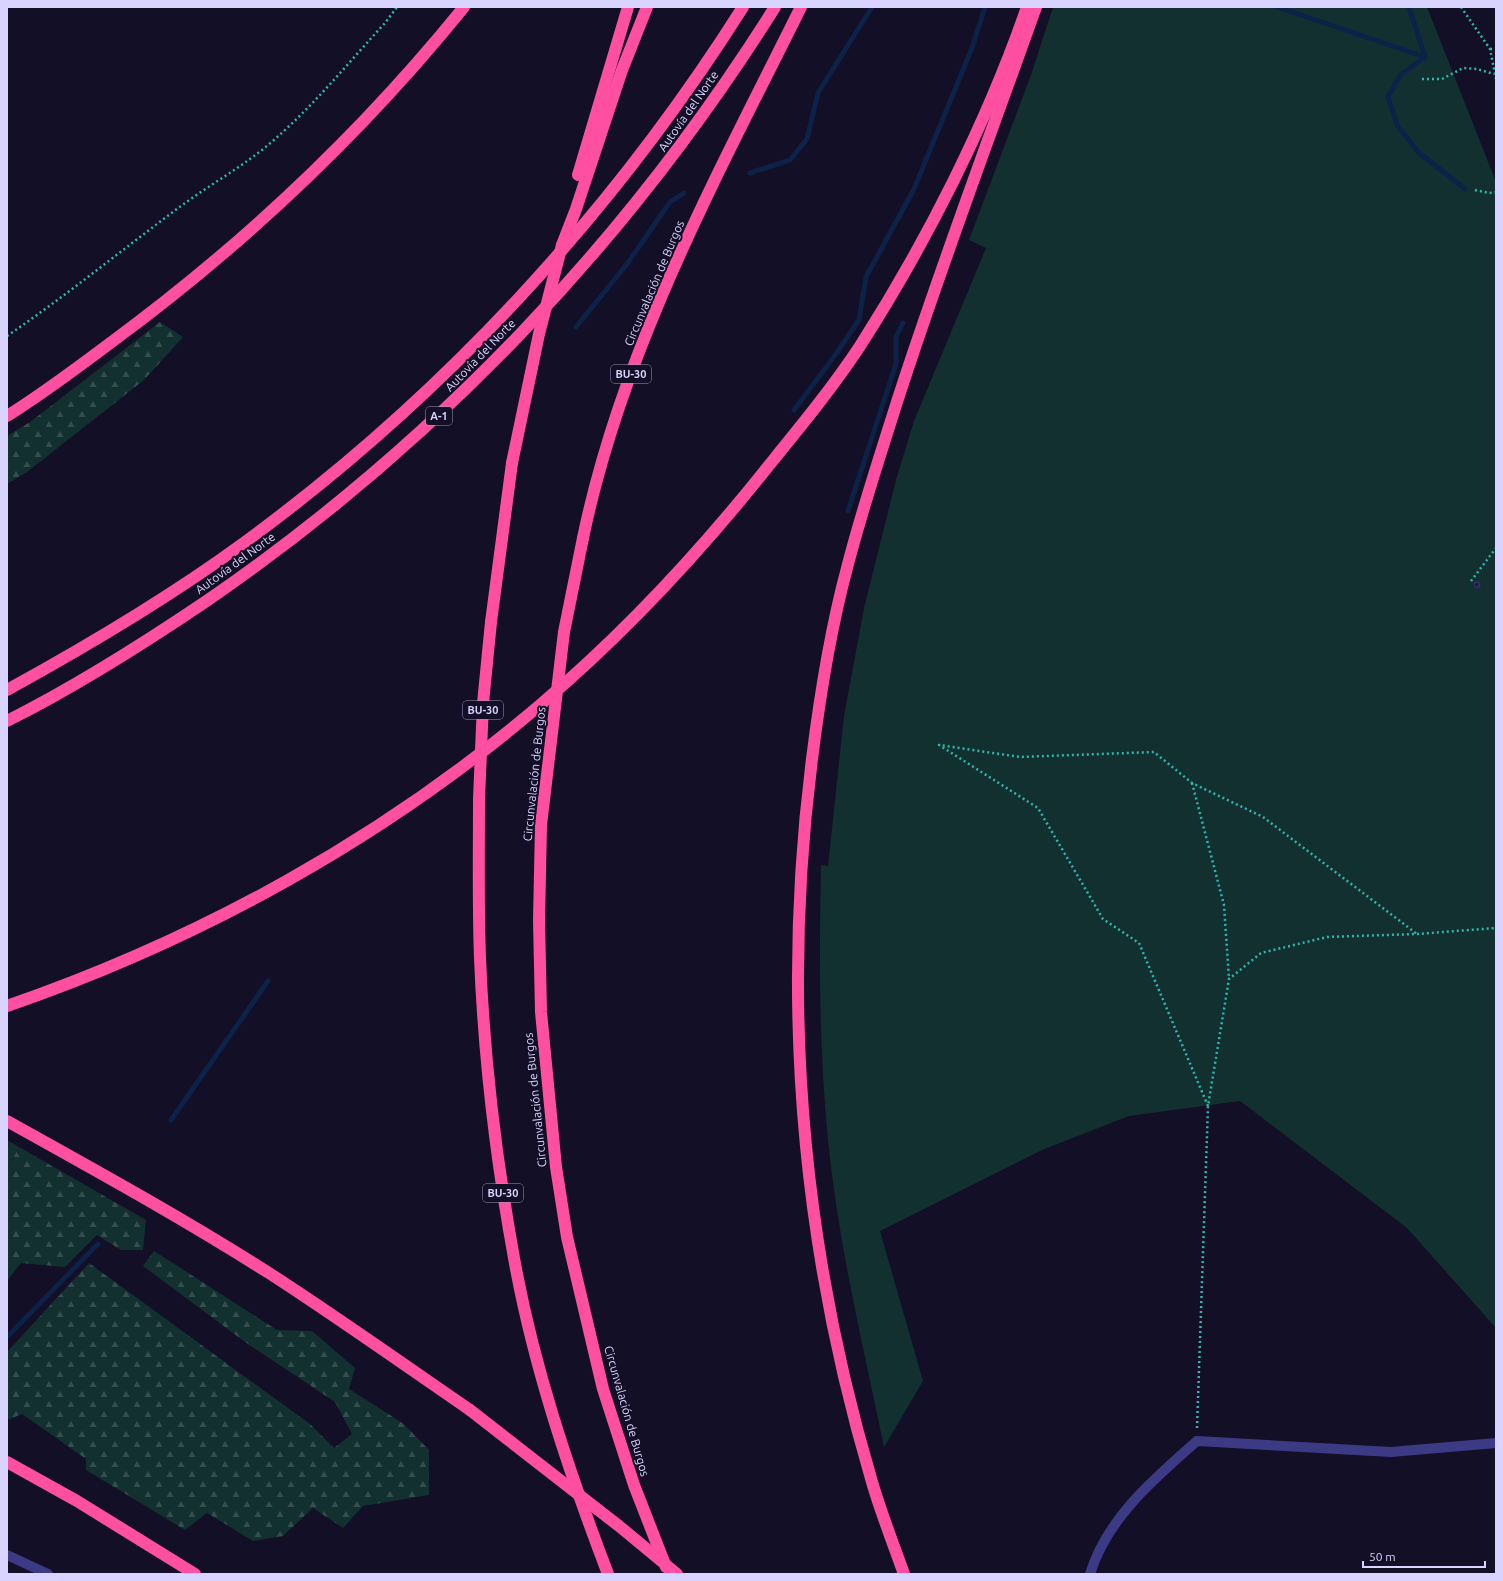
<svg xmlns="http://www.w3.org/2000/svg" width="1503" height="1581" viewBox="0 0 1503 1581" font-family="Ubuntu,sans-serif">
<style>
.grass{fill:#12302f}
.forest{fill:url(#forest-firs)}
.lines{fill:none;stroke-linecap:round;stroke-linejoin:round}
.stream{stroke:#0c2248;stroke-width:5}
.building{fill:url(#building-hatch);stroke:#3b2d73}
.path{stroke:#2fb8b0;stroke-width:2.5;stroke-dasharray:2 3;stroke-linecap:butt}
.street{stroke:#3d3a85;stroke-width:10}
.highway{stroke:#ff4fa3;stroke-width:12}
.highway-bridge{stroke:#ff4fa3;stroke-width:12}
.labels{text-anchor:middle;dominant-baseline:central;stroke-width:4;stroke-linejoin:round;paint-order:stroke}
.shield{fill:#130f26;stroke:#9e99be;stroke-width:1}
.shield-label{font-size:11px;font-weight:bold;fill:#d9d4ff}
.street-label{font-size:12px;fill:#d9d4ff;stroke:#130f26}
</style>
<defs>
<pattern id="forest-firs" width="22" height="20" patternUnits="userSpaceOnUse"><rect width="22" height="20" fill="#12302f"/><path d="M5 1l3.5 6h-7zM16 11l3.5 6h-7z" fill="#344d4e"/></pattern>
<pattern id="building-hatch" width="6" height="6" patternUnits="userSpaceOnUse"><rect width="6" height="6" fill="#241b47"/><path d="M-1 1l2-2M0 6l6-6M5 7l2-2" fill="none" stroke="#433b63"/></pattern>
</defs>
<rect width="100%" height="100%" fill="#130f26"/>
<g class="grass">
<path d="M1053,7H1427L1496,182V1328L1407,1228L1240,1101L1129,1116L1042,1150L880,1231L923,1381L884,1447C863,1345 838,1243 828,1140C819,1049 819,957 821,865L828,866L844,716L864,608L896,480L914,421L986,248L969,240L1031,75Z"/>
<polygon points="7,1140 19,1147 7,1170"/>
</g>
<g class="forest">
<polygon points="160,322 183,337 144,380 27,472 7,484 7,436 30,422"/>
<polygon points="19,1147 146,1220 143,1250 121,1250 97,1235 65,1267 21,1263 7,1281 7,1170"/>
<polygon points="154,1251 277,1330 312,1331 355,1368 349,1389 404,1424 429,1450 429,1495 363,1506 343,1528 313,1508 283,1536 253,1541 207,1513 185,1530 86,1470 86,1459 22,1414 10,1419 7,1418 7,1352 89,1263 310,1424 334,1448 352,1434 335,1402 245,1342 143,1266"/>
</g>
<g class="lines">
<g class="stream">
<polyline points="1277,7 1425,57"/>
<polyline points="1409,7 1425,57"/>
<polyline points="1425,57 1400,75 1388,97 1397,125 1418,152 1465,189"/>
<polyline points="750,173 790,160 807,139 818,93 872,7"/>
<polyline points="576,327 627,264 670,202 684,193"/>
<polyline points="794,410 836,354 859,320 866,277 914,189 972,48 985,7"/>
<polyline points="848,511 896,364 896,337 903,323"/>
<polyline points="171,1120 268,981"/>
<polyline points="7,1337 98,1244"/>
</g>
</g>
<polygon class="building" points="1479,582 1480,588 1475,588 1474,583"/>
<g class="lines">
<g class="path">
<polyline points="1461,7 1490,49 1496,79"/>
<polyline points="1490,49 1496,49"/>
<polyline points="1422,79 1442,79 1463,68 1477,69 1494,74"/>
<polyline points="1475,190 1489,193 1496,192"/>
<path d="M7,336C67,295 123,249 181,206C212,183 246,165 275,139C315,104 349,62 385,23L397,7"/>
<polyline points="1471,581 1496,548"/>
<polyline points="1192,783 1224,905 1229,979"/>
<polyline points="1208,1106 1139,943 1103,919 1038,808 939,745 1020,757 1154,752 1192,783 1263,817 1417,934"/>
<polyline points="1197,1428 1208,1106 1229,979 1261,953 1327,937 1417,934 1496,928"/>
</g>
<g class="street">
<polyline points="7,1555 48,1574"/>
<path d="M1090,1574C1107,1518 1155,1478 1197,1441L1391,1452L1496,1443"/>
</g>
<g class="highway">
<polyline points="578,175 628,7"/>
<polyline points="562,245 576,209 622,70 647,7"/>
<path d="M7,416C44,393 78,367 113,341C243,245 362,133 464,7"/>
<path d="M583,538C622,349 716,178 801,7"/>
<polyline points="491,622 512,463"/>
<path d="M7,690C89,645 170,597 245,542C443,397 612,214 743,7"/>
<path d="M7,721C77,686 143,644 208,600C436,443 628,241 775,7"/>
<path d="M479,799C479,852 478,905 480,958C484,1058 496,1159 514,1258C533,1365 569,1472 608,1574"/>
<polyline points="541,825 539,920 541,1012 556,1167 567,1237 603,1389 634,1485 666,1567"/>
<path d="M7,1006C201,939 384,838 540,705C625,633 701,551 770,464C801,426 833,387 860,346C926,243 987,123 1027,7"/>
<path d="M7,1121C95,1170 184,1219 269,1273C337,1317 403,1364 470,1410"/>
<polyline points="7,1462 77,1501 195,1574"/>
<path d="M904,1574C893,1543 881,1513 872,1482C802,1246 781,1003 812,759C820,695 830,631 847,568C861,513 879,459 896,405C939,271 989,139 1036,7"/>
</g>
<g class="highway-bridge">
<polyline points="512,463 539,334 562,245"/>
<polyline points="479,799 483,703 491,622"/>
<polyline points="541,825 564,632 583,538"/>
<polyline points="470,1410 619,1526 677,1574"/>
</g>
</g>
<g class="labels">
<g class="shield">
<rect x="611" y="365" width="40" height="18" rx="3"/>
<rect x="426" y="407" width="26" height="18" rx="3"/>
<rect x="463" y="701" width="40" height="18" rx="3"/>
<rect x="483" y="1184" width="40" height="18" rx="3"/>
</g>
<g class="shield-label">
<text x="631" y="374">BU-30</text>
<text x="439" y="416">A-1</text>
<text x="483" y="710">BU-30</text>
<text x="503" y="1193">BU-30</text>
</g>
<g class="street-label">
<text transform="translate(688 111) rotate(-55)">Autovía del Norte</text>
<text transform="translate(654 283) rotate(-67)">Circunvalación de Burgos</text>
<text transform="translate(480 355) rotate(-46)">Autovía del Norte</text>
<text transform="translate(235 563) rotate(-36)">Autovía del Norte</text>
<text transform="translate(534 774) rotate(-84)">Circunvalación de Burgos</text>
<text transform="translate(535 1100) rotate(-96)">Circunvalación de Burgos</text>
<text transform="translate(627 1411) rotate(74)">Circunvalación de Burgos</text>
</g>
</g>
<rect width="1503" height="1581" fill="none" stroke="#d9d4ff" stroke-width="16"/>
<path d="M1363 1561v6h122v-6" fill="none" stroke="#d9d4ff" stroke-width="2"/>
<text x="1369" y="1561" font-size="12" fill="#d9d4ff" stroke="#130f26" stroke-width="3" paint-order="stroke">50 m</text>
</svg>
